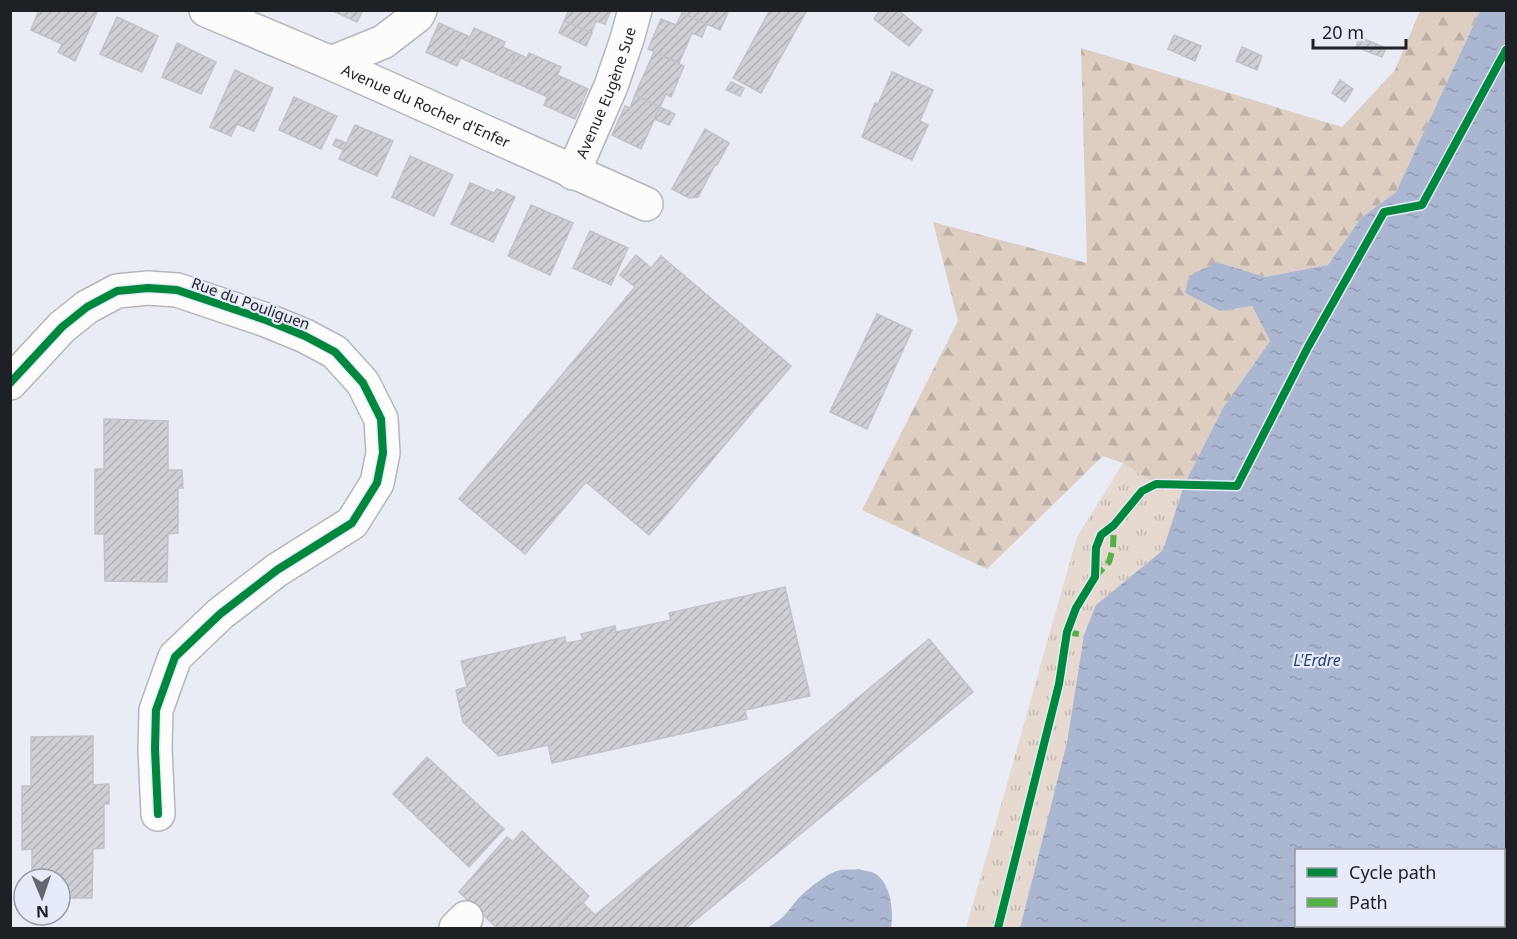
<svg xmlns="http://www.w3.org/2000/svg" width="1517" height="939" viewBox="0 0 1517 939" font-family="'Noto Sans',sans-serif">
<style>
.grass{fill:url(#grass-tufts)}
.forest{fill:url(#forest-firs)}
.water{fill:url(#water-ripples);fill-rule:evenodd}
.building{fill:url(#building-hatch);stroke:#c0c3c9;stroke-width:1.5}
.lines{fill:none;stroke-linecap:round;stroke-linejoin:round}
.minor-casing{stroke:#b4b6bc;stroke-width:36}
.minor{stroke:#fcfcfd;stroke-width:33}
.quiet{stroke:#55b145;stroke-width:6;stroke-dasharray:12 6;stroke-linecap:butt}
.cycleway-casing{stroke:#e5ebf8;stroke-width:11}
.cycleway{stroke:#00873e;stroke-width:8}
.labels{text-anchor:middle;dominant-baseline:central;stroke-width:4.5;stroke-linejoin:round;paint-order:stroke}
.street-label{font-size:15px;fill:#1d2024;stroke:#e5ebf8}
.water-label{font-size:16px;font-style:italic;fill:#2e406e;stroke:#e5ebf8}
</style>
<defs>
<pattern id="grass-tufts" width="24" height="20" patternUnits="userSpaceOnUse" patternTransform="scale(1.5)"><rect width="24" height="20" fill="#e5d9d0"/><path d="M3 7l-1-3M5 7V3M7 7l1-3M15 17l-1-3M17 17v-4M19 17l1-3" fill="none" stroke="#c4bab2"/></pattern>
<pattern id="forest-firs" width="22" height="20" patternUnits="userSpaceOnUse" patternTransform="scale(1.5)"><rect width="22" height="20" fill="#ddcec2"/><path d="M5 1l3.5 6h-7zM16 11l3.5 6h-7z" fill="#bdb1a7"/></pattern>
<pattern id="water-ripples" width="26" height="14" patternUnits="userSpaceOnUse" patternTransform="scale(1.5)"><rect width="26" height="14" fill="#abb6d0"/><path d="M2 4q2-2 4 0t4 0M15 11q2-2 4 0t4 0" fill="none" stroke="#939cb2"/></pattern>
<pattern id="building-hatch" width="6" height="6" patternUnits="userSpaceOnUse" patternTransform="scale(1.5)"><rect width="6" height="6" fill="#ced0d6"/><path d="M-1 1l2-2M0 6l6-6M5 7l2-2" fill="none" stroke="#b0b2b8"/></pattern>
</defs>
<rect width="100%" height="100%" fill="#e9ecf4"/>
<polygon class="grass" points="1123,463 1151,481 1184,485 1163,550 1097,605 1084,635 1067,742 1020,928 966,928 1077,537"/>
<polygon class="forest" points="1420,11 1480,11 1396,192 1361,218 1328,265 1265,277 1217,262 1185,293 1220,311 1252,306 1270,341 1223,408 1184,485 1151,481 1123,463 1103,456 987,569 862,510 958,321 933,222 1087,263 1081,48 1342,127 1395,70"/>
<g class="water">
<path d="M1480,11H1506V928H1020L1067,742L1084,635L1096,605L1163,550L1184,485L1223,408L1270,341L1252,306L1220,311L1185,293L1189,276L1217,262L1265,277L1328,265L1361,218L1396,192ZM1296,850H1504V926H1296Z"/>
<path d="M859,869C863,871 870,871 874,873C891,882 894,912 891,928H766C782,921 787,912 797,900C806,890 827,873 840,870C846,869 853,870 859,869Z"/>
</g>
<g class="building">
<polygon points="98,10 75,61 58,52 62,44 31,30 39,10"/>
<polygon points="331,10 363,10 357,22"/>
<polygon points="569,10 611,10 605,24 596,21 591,33 564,21"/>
<polygon points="683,10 729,10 720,30 682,13"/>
<polygon points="770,10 807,10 761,93 733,78"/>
<polygon points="880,10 898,10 922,30 909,46 874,19"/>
<polygon points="682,13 707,24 702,37 692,33 679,63 648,49 661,19 676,25"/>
<polygon points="117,17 158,36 142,72 100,54"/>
<polygon points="564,21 592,33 586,46 559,33"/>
<polygon points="439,23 470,37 457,66 426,52"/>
<polygon points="474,28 505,42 503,47 516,53 505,78 461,58"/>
<polygon points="1174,35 1201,46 1195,61 1168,49"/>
<polygon points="1359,37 1386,48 1382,57 1356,47"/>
<polygon points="177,43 216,62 201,94 162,77"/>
<polygon points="1242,47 1262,56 1257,70 1236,61"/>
<polygon points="654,52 684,66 671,97 666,94 660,107 635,95"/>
<polygon points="516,53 527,58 529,53 561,67 548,97 505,78"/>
<polygon points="235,70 273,88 254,131 237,124 231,136 210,127"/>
<polygon points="892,72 933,90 920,121 928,125 912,160 862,137 875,103 878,104"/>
<polygon points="557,75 588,89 575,119 544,105"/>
<polygon points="1340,80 1353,89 1345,102 1332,93"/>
<polygon points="731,82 744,88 740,96 726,90"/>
<polygon points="635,95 660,107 641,149 612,135 625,106 630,108"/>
<polygon points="294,97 337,116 321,149 279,130"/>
<polygon points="660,107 675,114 669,125 654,119"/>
<polygon points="355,125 393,141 377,176 339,159"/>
<polygon points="705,129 729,143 717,165 715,165 698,197 689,198 672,189"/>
<polygon points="336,139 346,143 343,150 333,145"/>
<polygon points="410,156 453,175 434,216 392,197"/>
<polygon points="470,183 494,193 497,189 515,197 493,242 451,224"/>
<polygon points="531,205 573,223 550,275 508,256"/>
<polygon points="590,231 628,248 611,285 573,268"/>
<polygon points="636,255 651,268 661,256 791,366 649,535 586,482 525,554 459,499 635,287 620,275"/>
<polygon points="877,314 912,330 867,429 830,412"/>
<polygon points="104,419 168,421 168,470 182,470 183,488 178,488 178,533 168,534 167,582 105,581 104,534 95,534 95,469 104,469"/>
<polygon points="785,587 810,696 745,710 747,719 552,763 548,745 499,756 463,722 456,690 467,687 461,661 565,637 566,643 583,640 581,634 615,626 616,632 671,620 669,613"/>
<polygon points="929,639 973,692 686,928 561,928 558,925 581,901 595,915"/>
<polygon points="93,736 93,785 109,784 109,804 104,804 104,848 93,849 92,898 60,898 60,879 32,879 32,849 22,850 22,786 31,786 31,737"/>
<polygon points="427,757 504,829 469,867 393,794"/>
<polygon points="522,831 589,896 583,903 581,901 558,925 561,928 497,928 459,892 507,837 513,842"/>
</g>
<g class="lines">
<g class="minor-casing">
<g id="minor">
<path id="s1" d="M206,10L331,63L646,204"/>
<polyline points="331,63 383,42 417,16 420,10"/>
<path id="s2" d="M573,173L611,86L627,39L635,10"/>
<polyline points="10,383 62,327 87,307 117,291 148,288 177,290 266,320 305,336 335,352 363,383 381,419 383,453 377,483 352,523 277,570 220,614 175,657 156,710 155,749 158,814"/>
<polyline points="456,928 466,918"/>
</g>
</g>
<use href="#minor" class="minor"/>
<g class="quiet">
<polyline points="1095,577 1109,562 1113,548 1114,525"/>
<polyline points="1067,632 1084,635"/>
</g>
<g class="cycleway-casing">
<g id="cycleway">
<polyline points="10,383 62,327 87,307 117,291 148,288 177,290 266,320 305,336 335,352 363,383 381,419 383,453 377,483 352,523 277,570 220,614 175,657 156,710 155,749 158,814"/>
<polyline points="998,928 1059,684 1067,632 1076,608 1095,577 1096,548 1101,535 1114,525 1142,491 1156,484 1237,486 1308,347 1384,212 1422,205 1506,50"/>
</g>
</g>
<use href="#cycleway" class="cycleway"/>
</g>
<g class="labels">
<g class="street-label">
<text stroke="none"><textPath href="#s2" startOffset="87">Avenue Eugène Sue</textPath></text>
<text stroke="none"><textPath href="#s1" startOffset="240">Avenue du Rocher d'Enfer</textPath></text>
<text transform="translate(251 303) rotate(20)">Rue du Pouliguen</text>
</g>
<g class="water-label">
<text x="1317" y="660">L'Erdre</text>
</g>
</g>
<rect width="1517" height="939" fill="none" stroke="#1d2024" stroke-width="24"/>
<rect x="1295" y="849" width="210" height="78" fill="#e5ebf8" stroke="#959aa3" stroke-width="1.5"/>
<rect x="1307" y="868" width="30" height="9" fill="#00873e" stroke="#959aa3" stroke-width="1.5"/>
<text x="1349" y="879" font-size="18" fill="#1d2024">Cycle path</text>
<rect x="1307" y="898" width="30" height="9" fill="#55b145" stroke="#959aa3" stroke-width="1.5"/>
<text x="1349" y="909" font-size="18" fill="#1d2024">Path</text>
<g transform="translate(42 897) rotate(178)"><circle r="28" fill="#e5ebf8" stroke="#959aa3" stroke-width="1.5"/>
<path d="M0-4.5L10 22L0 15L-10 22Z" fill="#64676d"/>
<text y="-9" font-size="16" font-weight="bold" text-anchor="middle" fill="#1d2024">N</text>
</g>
<path d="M1313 39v9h93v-9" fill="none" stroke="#1d2024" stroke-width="3"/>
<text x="1322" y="39" font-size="18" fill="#1d2024" stroke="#e5ebf8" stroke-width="4.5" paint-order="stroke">20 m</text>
</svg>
